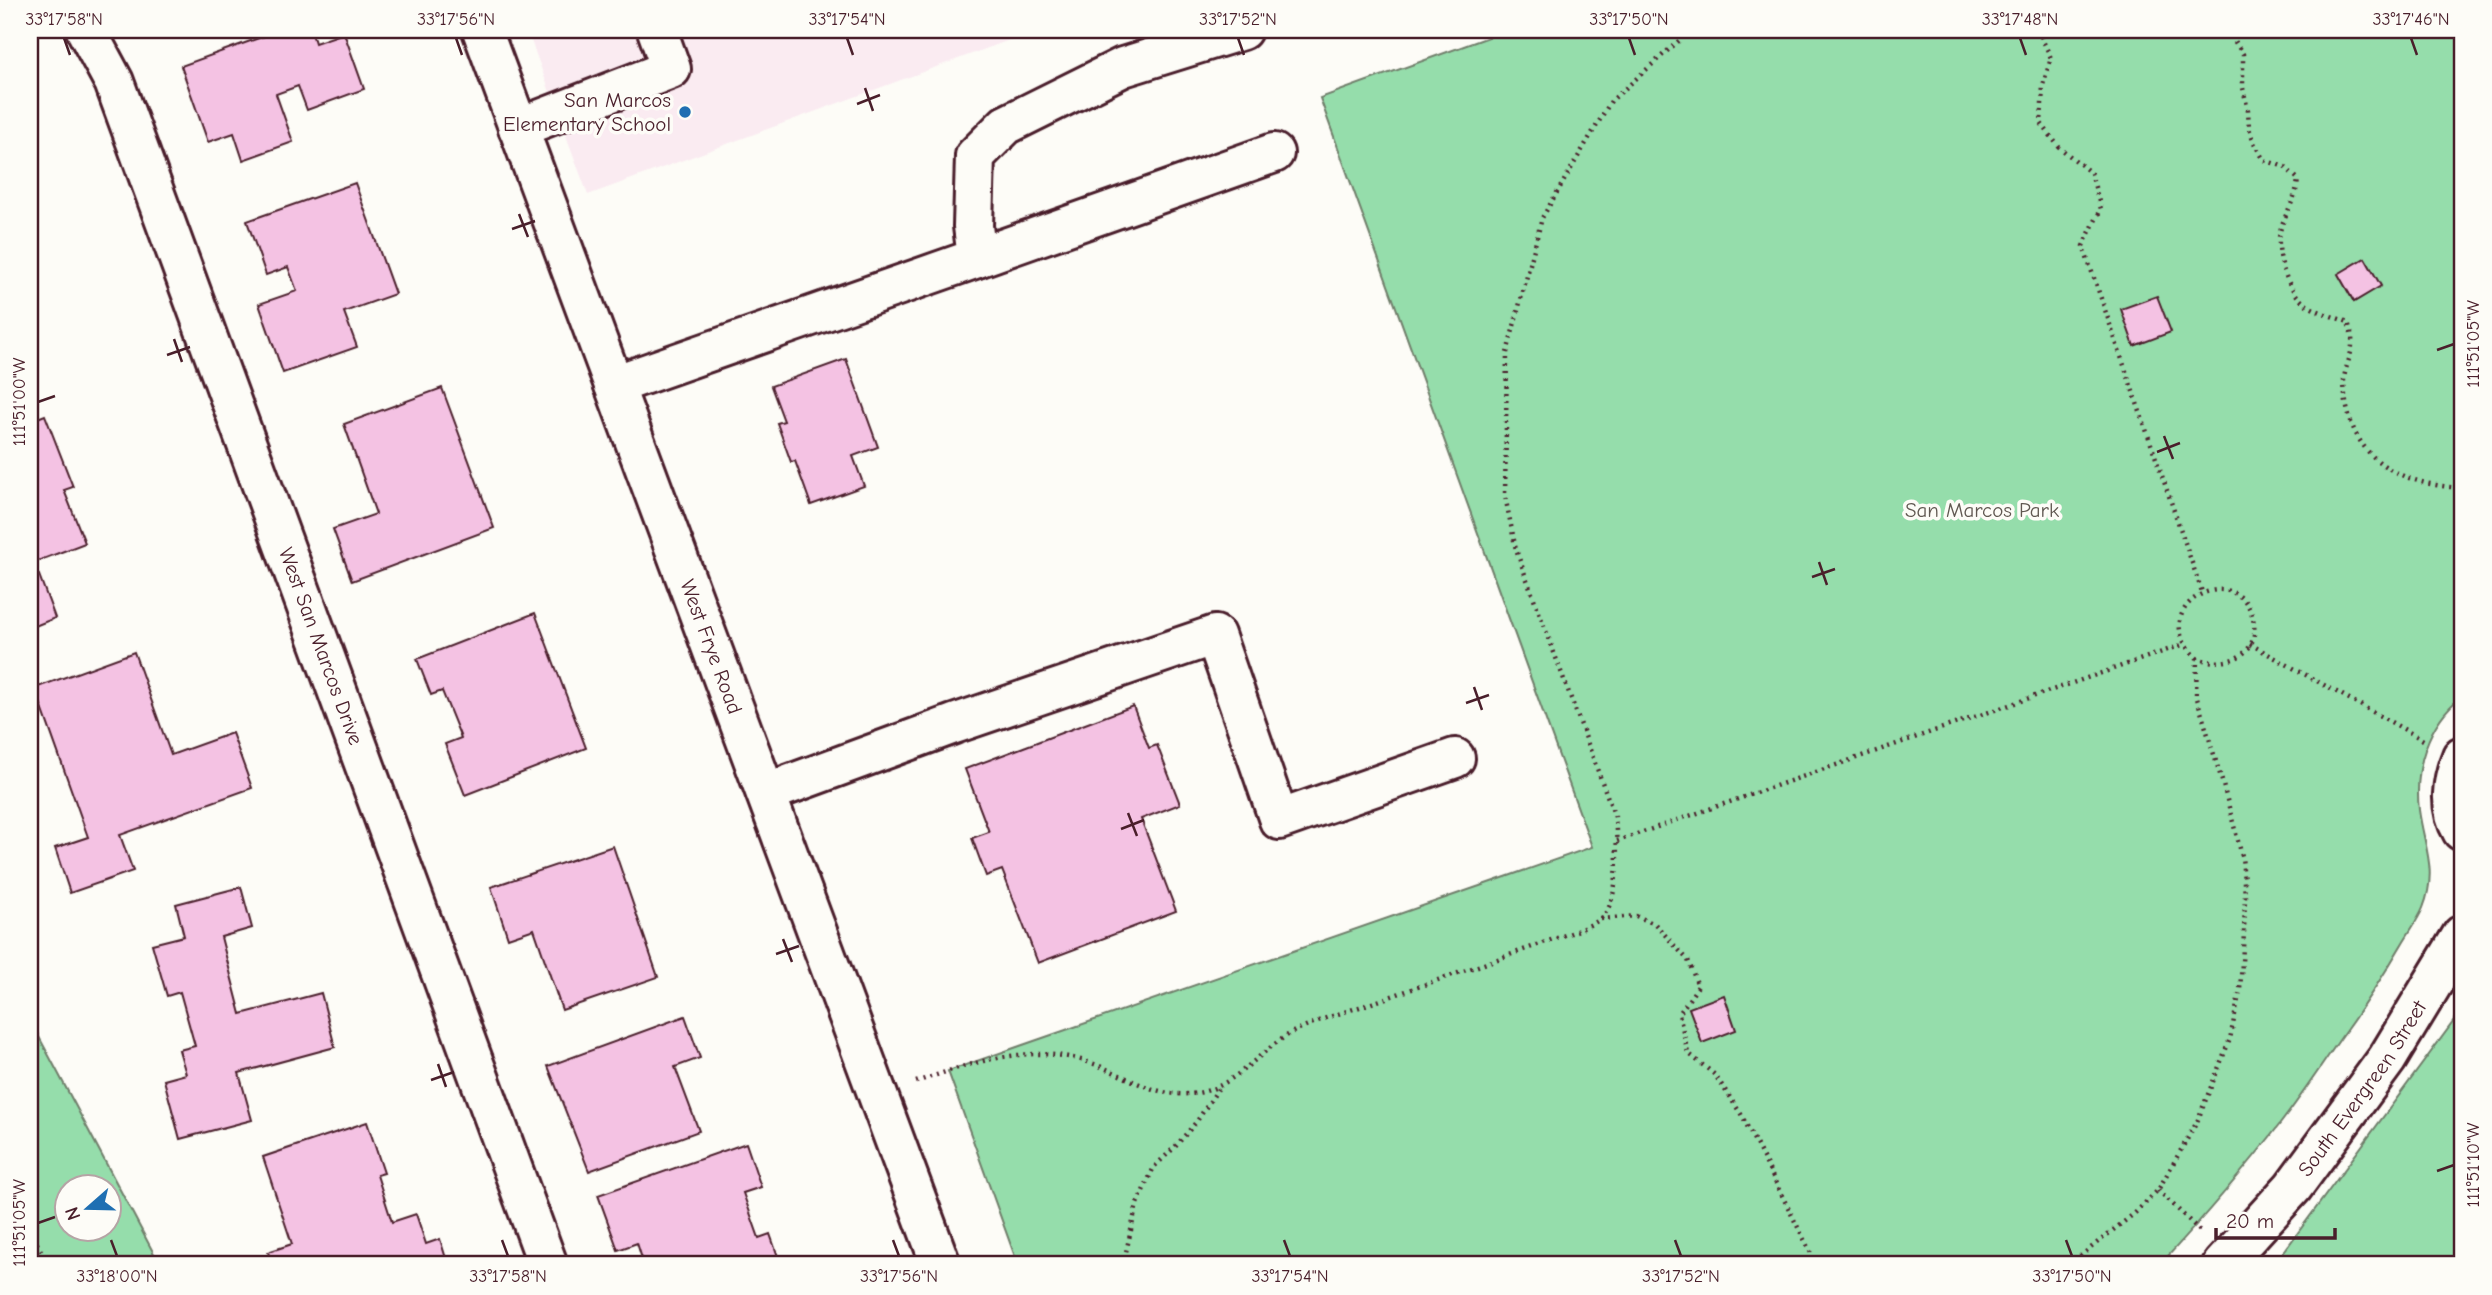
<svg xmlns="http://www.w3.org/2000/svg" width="2492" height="1295" viewBox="0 0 2492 1295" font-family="'Comic Neue',sans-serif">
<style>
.built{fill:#faebf1}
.green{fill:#95ddab;stroke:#707e6b;stroke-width:2;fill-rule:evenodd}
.building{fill:#f4c2e3;stroke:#4a1f2b;stroke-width:2}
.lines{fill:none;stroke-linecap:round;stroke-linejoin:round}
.minor-casing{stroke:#4a1f2b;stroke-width:44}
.path{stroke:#4a1f2b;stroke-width:4.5;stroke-dasharray:2 5;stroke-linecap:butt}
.minor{stroke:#fdfcf7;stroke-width:38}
.ticks{fill:none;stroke:#4a1f2b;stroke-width:2.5}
.poi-dot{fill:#1f6fb2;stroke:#fdfcf7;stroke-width:2.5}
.labels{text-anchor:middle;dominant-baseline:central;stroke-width:7;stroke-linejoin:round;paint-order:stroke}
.poi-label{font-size:21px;fill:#4a1f2b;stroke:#fdfcf7;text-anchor:end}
.park-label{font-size:21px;fill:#605851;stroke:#fdfcf7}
.street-label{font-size:21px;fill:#4a1f2b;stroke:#fdfcf7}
.neatline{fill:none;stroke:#4a1f2b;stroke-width:2.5}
.ticks-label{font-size:18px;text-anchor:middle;fill:#4a1f2b}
</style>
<rect width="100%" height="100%" fill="#fdfcf7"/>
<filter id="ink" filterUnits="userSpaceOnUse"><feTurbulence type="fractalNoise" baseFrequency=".0143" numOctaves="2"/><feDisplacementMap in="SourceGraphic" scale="14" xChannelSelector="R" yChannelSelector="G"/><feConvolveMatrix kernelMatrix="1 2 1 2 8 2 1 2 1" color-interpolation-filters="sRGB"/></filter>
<g filter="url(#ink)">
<polygon class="built" points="527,30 1037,30 588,195"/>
<g class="green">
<path d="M1508,30H2462V696C2428,723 2414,767 2419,810C2424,847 2438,870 2423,908C2418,920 2409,932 2402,944C2385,973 2367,1001 2347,1029C2325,1060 2304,1093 2280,1124C2242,1173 2201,1220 2160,1265H1018L948,1071L1592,847L1320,98Z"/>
<polygon points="2462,1010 2462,1265 2274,1265"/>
<path d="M30,1020L160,1265H30ZM108,1186V1228H66V1186Z"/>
</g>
<g class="building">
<polygon points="281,30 311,30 315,43 344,33 364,89 307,110 298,86 276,94 293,142 243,160 234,133 208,142 181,66"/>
<polygon points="355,183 395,294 344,312 357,347 283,373 259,304 297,291 288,267 266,275 247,221"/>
<polygon points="2365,258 2381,286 2354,302 2338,274"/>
<polygon points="2157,296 2171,332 2134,346 2121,309"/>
<polygon points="846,359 878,447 853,456 864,486 811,505 795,461 791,462 777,423 784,421 771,386"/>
<polygon points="442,388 494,528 352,581 333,529 376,514 344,424"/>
<polygon points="45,415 73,487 64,490 85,543 30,564 30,421"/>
<polygon points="39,575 55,618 30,628 30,578"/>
<polygon points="535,613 586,748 465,795 445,744 461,738 442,691 431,695 417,659"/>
<polygon points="134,652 171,755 232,733 252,788 120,835 133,871 70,893 55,848 88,837 35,688"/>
<polygon points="1133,706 1149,748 1157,745 1180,804 1141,819 1176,911 1038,963 1002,870 986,876 972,838 989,832 965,769"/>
<polygon points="613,846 658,977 562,1010 534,929 508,938 491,887"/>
<polygon points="241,887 252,928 221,937 241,1014 321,993 335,1047 239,1073 252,1120 180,1139 164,1080 186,1074 179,1050 195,1046 180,992 167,996 152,944 184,936 176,904"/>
<polygon points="1724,995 1736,1030 1702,1043 1689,1008"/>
<polygon points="685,1016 700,1058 675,1067 699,1131 589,1171 548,1066"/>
<polygon points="367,1122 384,1173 377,1175 392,1222 416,1214 426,1244 440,1239 448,1265 272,1265 268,1252 292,1244 263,1157"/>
<polygon points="746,1143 761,1187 743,1193 759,1238 770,1234 781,1265 644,1265 637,1243 618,1250 598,1195"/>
</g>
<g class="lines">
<g class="minor-casing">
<g id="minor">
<path id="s1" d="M86,30L114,82L548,1265"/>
<path id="s2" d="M482,30L941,1265"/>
<polyline points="518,128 671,69 657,30"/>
<polyline points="977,258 1274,153"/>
<polyline points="614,385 977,258 973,226 975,156 1006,125 1123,67 1242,30"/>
<path d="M2462,756C2452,780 2448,808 2462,831"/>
<polyline points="766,793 954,724 1215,635 1279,820 1455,758"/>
<path id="s3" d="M2222,1265L2293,1187L2387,1059L2462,935"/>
</g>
</g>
<g class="path">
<polyline points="2038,30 2051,58 2043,85 2041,123 2059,147 2091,173 2101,209 2083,246 2202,592"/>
<path d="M2227,30L2243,54V88L2248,110L2249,128L2255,145L2264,160L2285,167L2298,179C2296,201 2286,210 2280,231C2275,253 2287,292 2307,305C2320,313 2335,317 2348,322C2350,329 2353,337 2352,344C2352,356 2344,369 2344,381C2346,456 2394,484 2462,488"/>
<polyline points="2250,644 2427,742"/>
<polyline points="1617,841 2185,644"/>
<polyline points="1601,919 1636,916 1655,924 1688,960 1698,986 1679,1014 1688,1053 1715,1075 1741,1114 1817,1265"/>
<path d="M916,1082C974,1062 1030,1042 1091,1063C1127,1075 1157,1100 1197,1093C1237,1087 1262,1046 1299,1029C1327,1016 1359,1008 1389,997C1452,975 1516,953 1579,930C1585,927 1593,924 1599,920C1622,902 1617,844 1615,817L1516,550L1505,496L1507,353L1542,218L1611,101L1691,30"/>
<polyline points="2158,1190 2200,1231"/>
<polyline points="30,1231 49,1265"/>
<polyline points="1123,1265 1137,1204 1154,1167 1175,1147 1197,1121 1218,1089"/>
<path d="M2069,1265L2135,1213L2158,1190L2197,1122L2230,1039L2240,990L2244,934L2245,896L2242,856L2222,781L2196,695L2197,658C2139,605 2244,554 2254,624C2258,658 2223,668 2197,658"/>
</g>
<use href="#minor" class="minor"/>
</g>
</g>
<path class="ticks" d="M64,38L70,55M456,38L462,55M847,38L853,55M1238,38L1244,55M1629,38L1635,55M2020,38L2026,55M2411,38L2417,55M865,88L873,111M857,104L880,95M519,214L528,237M512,229L535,221M174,339L182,362M2437,350L2454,344M167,355L190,347M38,402L55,396M2164,436L2173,459M2157,452L2180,443M1819,562L1827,585M1812,577L1835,569M1474,687L1482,710M1466,703L1489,695M1128,813L1137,836M1121,829L1144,820M783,939L792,962M776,954L799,946M438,1064L446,1087M431,1080L454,1072M2437,1171L2454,1165M38,1223L55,1217M111,1240L117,1256M502,1240L508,1256M893,1240L899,1256M1284,1240L1290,1256M1675,1240L1681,1256M2066,1240L2072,1256"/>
<circle class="poi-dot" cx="685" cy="112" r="7"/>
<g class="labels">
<g class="poi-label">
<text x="671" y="100">San Marcos<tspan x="671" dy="24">Elementary School</tspan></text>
</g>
<g class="park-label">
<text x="1982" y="510">San Marcos Park</text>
</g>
<g class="street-label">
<text stroke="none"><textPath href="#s1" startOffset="660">West San Marcos Drive</textPath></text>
<text stroke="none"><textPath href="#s2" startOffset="658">West Frye Road</textPath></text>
<text stroke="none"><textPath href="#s3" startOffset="226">South Evergreen Street</textPath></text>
</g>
</g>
<rect width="2492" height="1295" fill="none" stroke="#fdfcf7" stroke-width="77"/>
<g transform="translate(88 1208) rotate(250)"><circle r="33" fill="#fdfcf7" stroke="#b5a4a5" stroke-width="2"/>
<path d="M0-5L12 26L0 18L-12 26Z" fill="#1f6fb2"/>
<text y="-10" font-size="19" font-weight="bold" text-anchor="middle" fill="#4a1f2b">N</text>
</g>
<path d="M2216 1228v10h119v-10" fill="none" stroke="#4a1f2b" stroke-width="3.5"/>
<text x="2226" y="1228" font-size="21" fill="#4a1f2b" stroke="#fdfcf7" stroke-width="5" paint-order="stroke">20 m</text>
<rect x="38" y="38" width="2416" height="1218" class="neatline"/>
<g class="ticks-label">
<text x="64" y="25">33°17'58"N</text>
<text x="456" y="25">33°17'56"N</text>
<text x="847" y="25">33°17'54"N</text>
<text x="1238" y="25">33°17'52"N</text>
<text x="1629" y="25">33°17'50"N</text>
<text x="2020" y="25">33°17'48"N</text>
<text x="2411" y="25">33°17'46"N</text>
<text transform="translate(2473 344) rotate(-90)" y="6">111°51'05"W</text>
<text transform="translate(19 402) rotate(-90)" y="6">111°51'00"W</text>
<text transform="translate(2473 1165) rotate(-90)" y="6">111°51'10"W</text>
<text transform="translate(19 1223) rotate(-90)" y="6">111°51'05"W</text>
<text x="117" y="1282">33°18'00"N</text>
<text x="508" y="1282">33°17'58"N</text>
<text x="899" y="1282">33°17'56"N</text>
<text x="1290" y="1282">33°17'54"N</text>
<text x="1681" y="1282">33°17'52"N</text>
<text x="2072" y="1282">33°17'50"N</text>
</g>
</svg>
